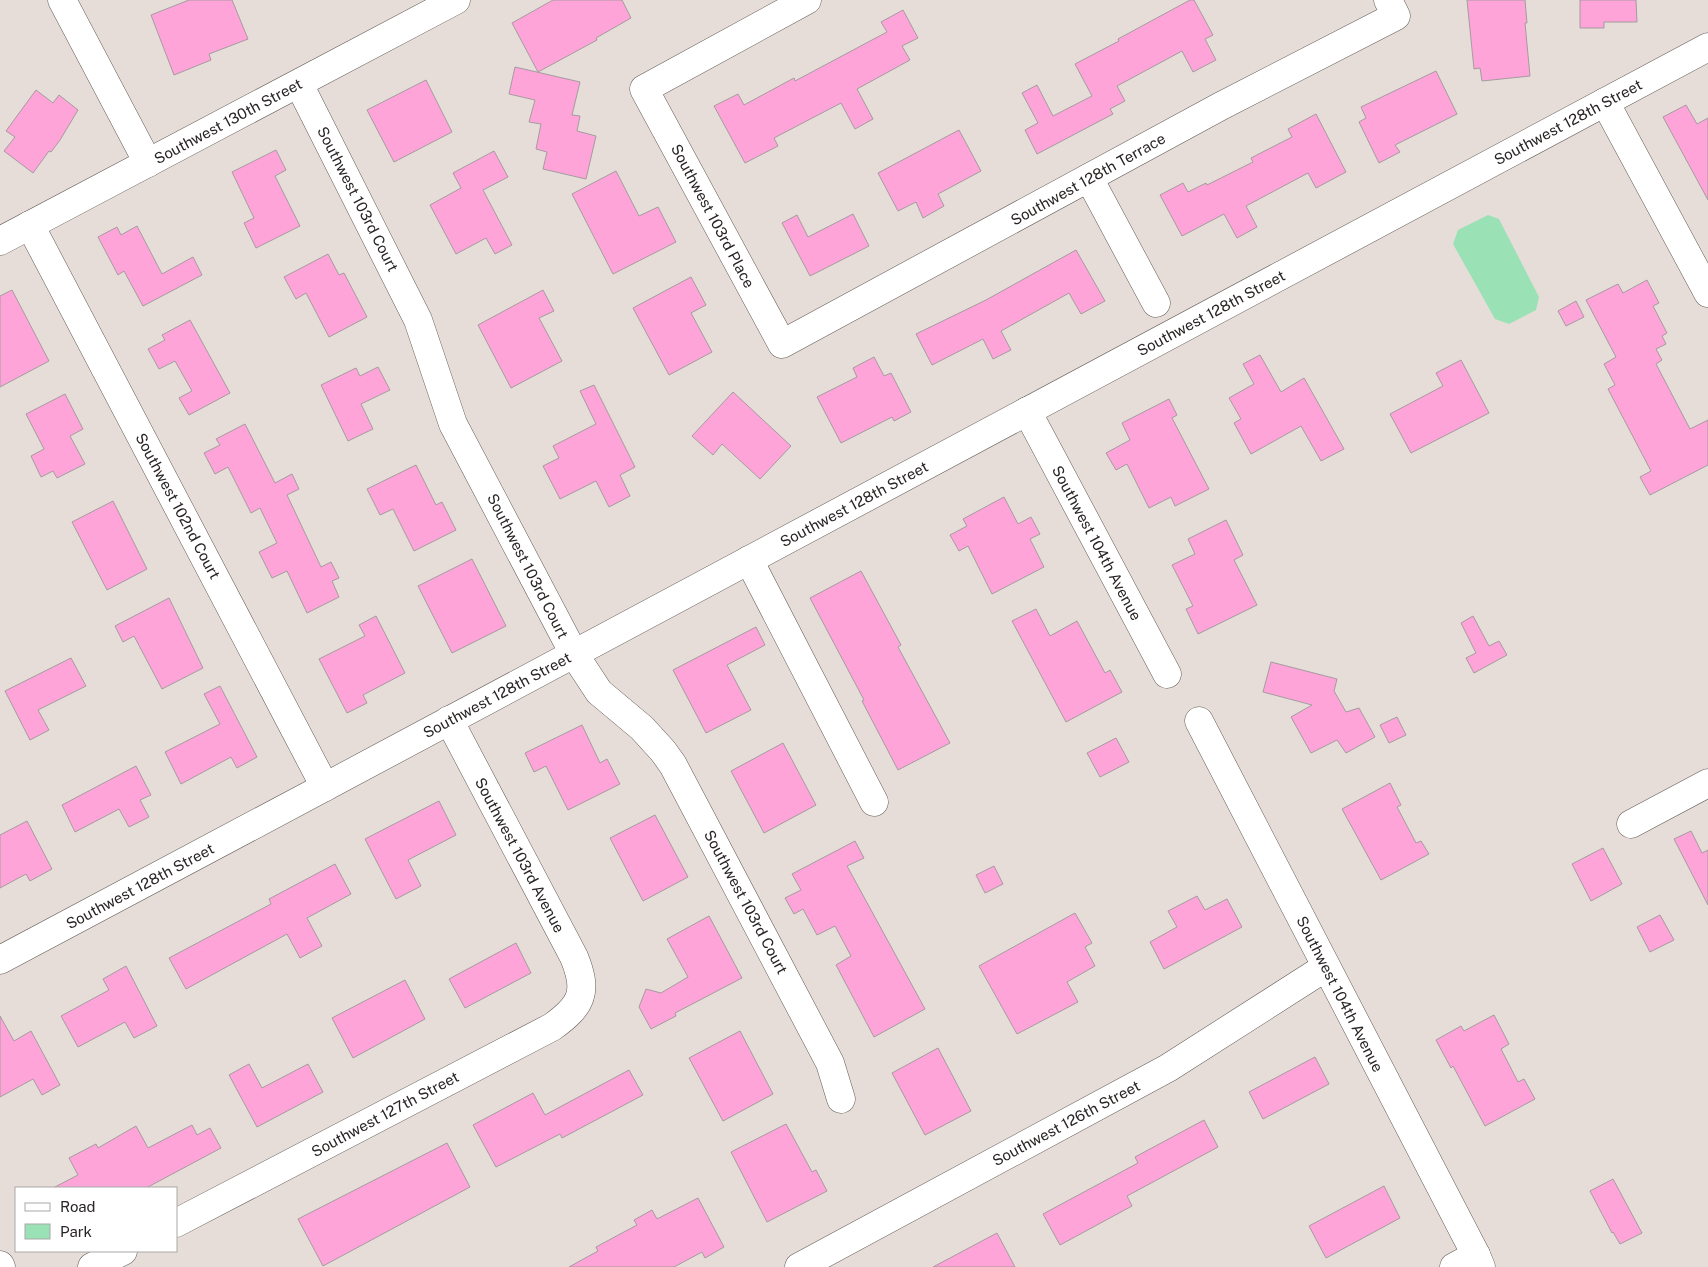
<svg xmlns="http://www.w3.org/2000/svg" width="1708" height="1267" viewBox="0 0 1708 1267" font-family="'Public Sans',sans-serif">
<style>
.green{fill:#9ae2b5}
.building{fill:#ffa4d8;stroke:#a49b9f}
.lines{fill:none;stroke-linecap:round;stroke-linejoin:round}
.minor-casing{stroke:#645c58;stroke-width:29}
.minor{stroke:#fff;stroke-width:28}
.labels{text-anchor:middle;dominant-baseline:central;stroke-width:4;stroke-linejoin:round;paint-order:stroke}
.street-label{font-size:15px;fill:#292524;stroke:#fff}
</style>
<rect width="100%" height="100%" fill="#e6ddd9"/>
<polygon class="green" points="1488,215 1499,219 1539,297 1536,310 1509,324 1495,319 1453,244 1458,230"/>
<g class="building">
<polygon points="189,0 232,0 248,39 209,54 211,60 174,75 151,15"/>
<polygon points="553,0 622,0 631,18 596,38 597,40 538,72 512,23"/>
<polygon points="1190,0 1194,0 1213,35 1205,39 1216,60 1193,72 1182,51 1117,86 1125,101 1110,109 1113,114 1037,154 1025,130 1038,123 1022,93 1037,85 1053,116 1092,96 1075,64 1119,41 1118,39"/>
<polygon points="1467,0 1525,0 1527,23 1525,23 1530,76 1482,81 1480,68 1474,69"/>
<polygon points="1580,0 1636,0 1637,22 1604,22 1604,28 1580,28"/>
<polygon points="903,10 918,38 902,46 910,60 857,89 873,119 855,129 841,103 774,138 778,146 745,163 714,106 738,94 744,105 794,78 795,81 887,32 881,22"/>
<polygon points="515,67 580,82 572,115 580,116 577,131 596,136 586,179 543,169 547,152 536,149 541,124 529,122 535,100 509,94"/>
<polygon points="1436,71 1457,114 1395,145 1400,152 1379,163 1359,122 1366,118 1361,107"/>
<polygon points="426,80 452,132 394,162 367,110"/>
<polygon points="36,90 53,103 59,95 78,110 60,140 51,152 49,151 33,173 4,151 15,137 6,131"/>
<polygon points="1686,105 1697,124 1708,118 1708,200 1663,117"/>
<polygon points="1316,114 1346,172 1316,188 1308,173 1246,206 1257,227 1237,238 1224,214 1182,236 1160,195 1183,183 1188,192 1206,183 1207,185 1253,162 1251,158 1292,137 1288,129"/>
<polygon points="959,130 981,171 938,194 944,206 923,218 916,202 898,211 878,173"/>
<polygon points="276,150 286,170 275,176 300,226 256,248 244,223 254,218 232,172"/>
<polygon points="494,151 508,177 483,190 512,245 495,254 486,238 456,254 430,205 461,188 453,173"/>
<polygon points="616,171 639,216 658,207 676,242 613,274 572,194"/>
<polygon points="853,214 869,246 810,276 782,223 797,215 808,237"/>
<polygon points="137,226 162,274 193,257 202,275 143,306 124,271 118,275 98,237 117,227 121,235"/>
<polygon points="1076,250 1105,301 1081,314 1069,293 1001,331 1011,350 993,359 983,339 932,365 916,334 986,300"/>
<polygon points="328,254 339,275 344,273 367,317 329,337 306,293 296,299 284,277"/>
<polygon points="691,277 706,305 691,313 712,352 669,375 633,308"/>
<polygon points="1647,280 1659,303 1653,306 1667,333 1662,336 1666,344 1656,349 1662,360 1656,364 1690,429 1708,420 1708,465 1650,495 1640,477 1651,471 1608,389 1615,385 1604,364 1616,357 1586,300 1618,284 1623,293"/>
<polygon points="12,290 49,361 0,387 0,296"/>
<polygon points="543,290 554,311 539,318 562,361 511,388 478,325"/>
<polygon points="1576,301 1584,317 1566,326 1558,311"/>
<polygon points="190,320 230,393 189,415 179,398 192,391 175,361 159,369 148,349 165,340 162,335"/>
<polygon points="1260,355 1281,392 1304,378 1344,449 1321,461 1301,426 1251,454 1234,423 1241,419 1229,398 1254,384 1243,364"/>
<polygon points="874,357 884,376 891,373 911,412 894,421 892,417 841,443 817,397 857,377 853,368"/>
<polygon points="1461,360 1489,413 1411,453 1390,414 1443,386 1436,373"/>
<polygon points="378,367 390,390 361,404 373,429 348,441 321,385 356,368 360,376"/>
<polygon points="594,385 635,467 620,475 630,496 609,507 596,481 560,499 543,466 559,458 553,446 596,424 580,391"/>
<polygon points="733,392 791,446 760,479 722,444 713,455 692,436"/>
<polygon points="65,394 83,429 70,436 85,464 57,478 53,471 41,477 31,456 44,449 26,414"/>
<polygon points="1169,399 1177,415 1172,418 1209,489 1175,506 1171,497 1149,508 1127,464 1116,470 1106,453 1130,440 1122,423"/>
<polygon points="245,424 275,483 292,474 299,489 287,495 321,567 331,562 339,578 332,581 339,597 307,613 287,571 272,578 259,552 277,543 260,508 251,513 228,467 215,474 204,453 220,445 216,439"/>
<polygon points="416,465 436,505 442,502 456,530 414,551 393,509 380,515 367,489"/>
<polygon points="1004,497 1018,524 1031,517 1040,534 1030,539 1044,567 992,594 968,546 959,551 950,535 967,526 963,519"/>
<polygon points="113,501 147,569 107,590 72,522"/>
<polygon points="1226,520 1243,555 1234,560 1257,605 1198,634 1186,609 1193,606 1172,565 1195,554 1188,539"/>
<polygon points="472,559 506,626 452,653 418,586"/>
<polygon points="861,571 901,645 898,647 950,743 898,770 862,701 864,700 810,598"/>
<polygon points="169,598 203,668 162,689 134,636 123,642 115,626"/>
<polygon points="1036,609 1050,636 1077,621 1105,673 1110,670 1122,692 1066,722 1012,621"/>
<polygon points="376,616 405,673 363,695 367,703 347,713 319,659 365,636 359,625"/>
<polygon points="1473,616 1489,646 1499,641 1507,655 1474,673 1466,658 1476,653 1461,623"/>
<polygon points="756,627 765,645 727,665 751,710 706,733 673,670"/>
<polygon points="71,658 86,686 38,710 49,730 30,740 5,691"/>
<polygon points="1271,662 1337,679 1334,691 1346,712 1359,708 1375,737 1346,753 1337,740 1311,753 1291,717 1312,705 1263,692"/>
<polygon points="220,686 257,757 237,768 231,757 181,784 165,752 220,724 204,694"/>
<polygon points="1397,717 1406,735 1389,743 1380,725"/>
<polygon points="582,725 600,763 607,759 620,784 568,810 546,766 534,772 525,753"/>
<polygon points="1116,738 1129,762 1100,777 1087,753"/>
<polygon points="783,743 816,805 764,833 731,771"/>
<polygon points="136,766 151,795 140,800 149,817 129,827 119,809 75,832 62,805"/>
<polygon points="1390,783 1401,805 1397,807 1416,843 1421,841 1429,854 1381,880 1342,809"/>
<polygon points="439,801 456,835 408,860 421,886 396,899 365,839"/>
<polygon points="655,815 688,877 643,901 610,838"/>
<polygon points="27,821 52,869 30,881 26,874 0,888 0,835"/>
<polygon points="1691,831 1702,853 1708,850 1708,905 1674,839"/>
<polygon points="855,841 864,858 847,866 925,1009 874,1037 836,965 851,956 835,926 817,935 803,909 794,914 785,898 801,890 792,874"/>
<polygon points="1603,848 1622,884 1591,901 1572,864"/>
<polygon points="335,864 351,894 307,918 322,946 300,958 287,934 186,989 169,958 271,904 269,899"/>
<polygon points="994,866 1003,884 985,893 976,875"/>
<polygon points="1197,896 1205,910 1227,899 1242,927 1164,969 1150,942 1177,927 1168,911"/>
<polygon points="1075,913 1092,943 1085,947 1095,966 1067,982 1078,1002 1017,1034 979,966"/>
<polygon points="1660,915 1674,940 1650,952 1637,927"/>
<polygon points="709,916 742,978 675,1013 676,1016 651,1029 639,1007 646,989 661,993 688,977 667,939"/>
<polygon points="516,943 531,973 465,1008 449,979"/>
<polygon points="126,966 157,1026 134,1038 125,1022 78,1047 61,1016 109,990 103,979"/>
<polygon points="405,980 425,1019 353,1058 332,1018"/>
<polygon points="1494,1015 1509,1044 1501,1049 1518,1082 1524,1079 1535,1099 1485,1126 1453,1066 1451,1068 1436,1040 1461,1026 1464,1031"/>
<polygon points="0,1016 14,1041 31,1031 60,1085 42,1095 33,1079 0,1097"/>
<polygon points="740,1031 773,1094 723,1121 689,1058"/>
<polygon points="938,1048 971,1111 925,1135 892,1073"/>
<polygon points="1315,1057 1329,1084 1263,1119 1249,1092"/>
<polygon points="249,1064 262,1088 308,1064 323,1092 257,1127 229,1075"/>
<polygon points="629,1070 643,1095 562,1138 560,1134 496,1167 473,1125 533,1093 545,1115"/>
<polygon points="1204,1120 1218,1147 1127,1196 1132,1206 1060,1245 1043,1214 1138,1163 1135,1157"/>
<polygon points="786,1124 812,1172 816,1170 827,1191 767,1222 731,1152"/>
<polygon points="192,1125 197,1135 210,1128 221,1148 146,1188 53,1188 78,1175 69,1158 96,1144 98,1148 136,1126 148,1148"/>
<polygon points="447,1143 470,1187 323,1266 298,1219"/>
<polygon points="1613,1179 1642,1233 1620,1244 1613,1232 1612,1233 1590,1191"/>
<polygon points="1384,1186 1400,1218 1326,1258 1309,1226"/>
<polygon points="698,1198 724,1247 705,1258 702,1252 674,1267 569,1267 598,1251 596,1247 637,1225 634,1220 652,1210 657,1219"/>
<polygon points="997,1233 1015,1267 933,1267"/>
</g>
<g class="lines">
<g class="minor-casing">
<g id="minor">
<polyline points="62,0 148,163"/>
<polyline points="807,0 644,89 782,344 1221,106 1396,16 1388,0"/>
<polyline points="299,84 418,320 453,424 574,654 599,692 642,728 663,751 673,765 830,1063 841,1099"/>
<polyline points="1605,102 1708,293"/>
<polyline points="1089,178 1156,303"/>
<polyline points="30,225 325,787"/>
<polyline points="0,241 456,0"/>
<polyline points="1027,411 1167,674"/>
<polyline points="749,560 874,802"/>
<polyline points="1199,721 1476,1255 1481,1267"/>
<polyline points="1631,824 1708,783"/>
<polyline points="0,960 325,787 1708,47"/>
<path d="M176,1223L552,1027C583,1005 588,991 574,957L449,720"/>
<polyline points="0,1265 1,1267"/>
<polyline points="92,1267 123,1251"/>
<polyline points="799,1267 1168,1068 1326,967"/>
<polyline points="1454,1267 1476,1255"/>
</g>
</g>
<use href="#minor" class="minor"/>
</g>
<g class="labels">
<g class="street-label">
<text transform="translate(228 121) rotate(-28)">Southwest 130th Street</text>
<text transform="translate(1568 122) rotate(-28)">Southwest 128th Street</text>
<text transform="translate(1088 179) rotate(-29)">Southwest 128th Terrace</text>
<text transform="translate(358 199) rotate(63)">Southwest 103rd Court</text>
<text transform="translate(713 216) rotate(62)">Southwest 103rd Place</text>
<text transform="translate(1211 313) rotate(-28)">Southwest 128th Street</text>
<text transform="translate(854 504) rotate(-28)">Southwest 128th Street</text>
<text transform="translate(178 506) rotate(62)">Southwest 102nd Court</text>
<text transform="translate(1097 543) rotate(62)">Southwest 104th Avenue</text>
<text transform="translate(528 566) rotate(63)">Southwest 103rd Court</text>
<text transform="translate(497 695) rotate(-28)">Southwest 128th Street</text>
<text transform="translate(520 855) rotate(62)">Southwest 103rd Avenue</text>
<text transform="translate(140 886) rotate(-28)">Southwest 128th Street</text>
<text transform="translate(746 902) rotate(62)">Southwest 103rd Court</text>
<text transform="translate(1340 994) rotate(63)">Southwest 104th Avenue</text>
<text transform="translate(385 1114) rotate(-28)">Southwest 127th Street</text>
<text transform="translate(1066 1123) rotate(-28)">Southwest 126th Street</text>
</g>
</g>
<rect x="15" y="1187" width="162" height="65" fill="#ffffff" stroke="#a9a8a7"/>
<rect x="25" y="1203" width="25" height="8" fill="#ffffff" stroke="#a9a8a7"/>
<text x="60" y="1212" font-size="15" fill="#292524">Road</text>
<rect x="25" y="1224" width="25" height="15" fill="#9ae2b5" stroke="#a9a8a7"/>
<text x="60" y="1237" font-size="15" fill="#292524">Park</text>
</svg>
